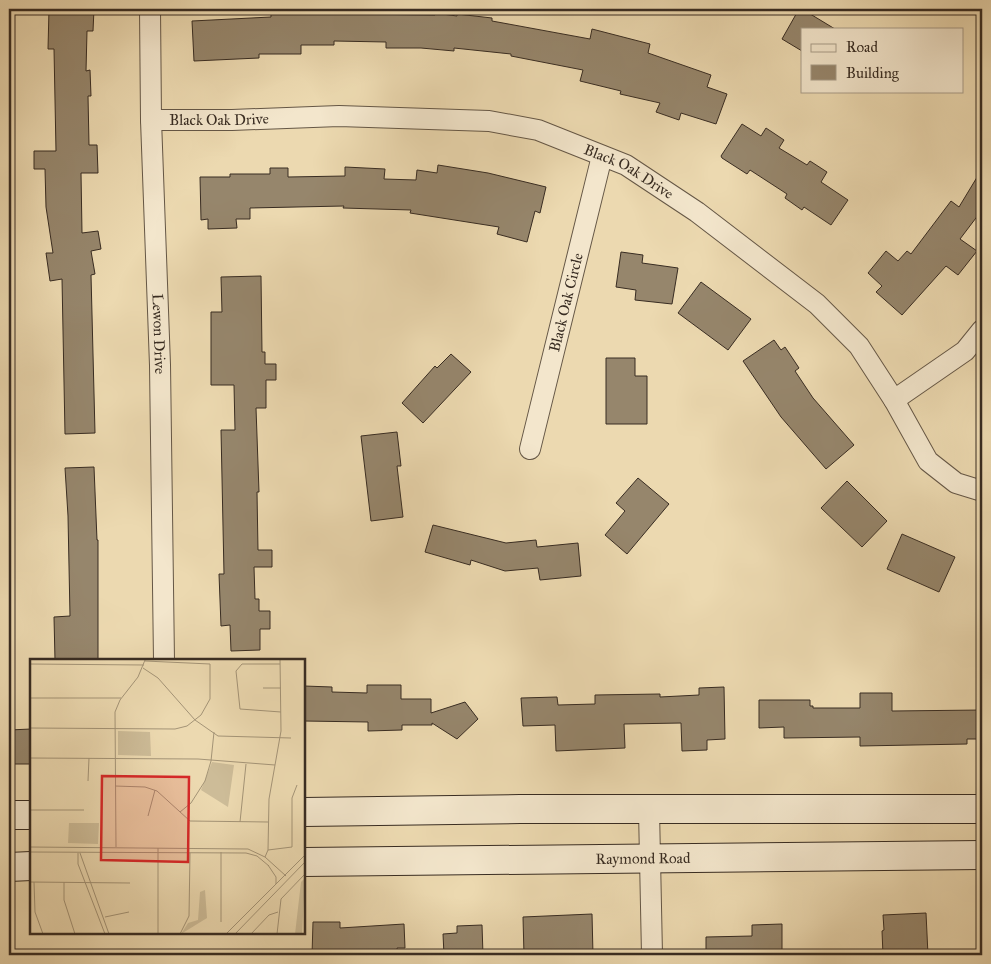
<svg xmlns="http://www.w3.org/2000/svg" width="991" height="964" viewBox="0 0 991 964" font-family="'IM FELL Great Primer',serif">
<style>
.building{fill:#96866c;stroke:#382c22}
.lines{fill:none;stroke-linecap:round;stroke-linejoin:round}
.minor-casing{stroke:#655746;stroke-width:22}
.secondary-casing{stroke:#382c22;stroke-width:30}
.minor{stroke:#f3e6cc;stroke-width:20}
.secondary{stroke:#f3e6cc;stroke-width:28}
.labels{text-anchor:middle;dominant-baseline:central;stroke-width:4;stroke-linejoin:round;paint-order:stroke}
.street-label{font-size:15px;fill:#382c22;stroke:#f3e6cc}
.inset-road{fill:none;stroke:#a49477;stroke-width:1}
.view{fill:#d62828;fill-opacity:0.15;stroke:#d62828;stroke-width:2.5}
.inset-edge{fill:none;stroke:#382c22;stroke-width:2.5}
</style>
<rect width="100%" height="100%" fill="#ecd9b0"/>
<filter id="stains"><feTurbulence type="fractalNoise" baseFrequency=".004" numOctaves="4"/><feColorMatrix values="0 0 0 0 .2 0 0 0 0 .09 0 0 0 0 .02 0 0 0 .5 -.17"/></filter>
<radialGradient id="worn" r=".72"><stop offset=".6" stop-color="#630" stop-opacity="0"/><stop offset="1" stop-color="#630" stop-opacity=".3"/></radialGradient>
<g class="building">
<polygon points="49,9 94,9 93,31 87,31 86,71 90,70 91,96 88,96 89,145 97,145 98,173 81,173 82,233 98,231 101,249 91,251 95,274 91,275 95,433 65,434 62,279 50,281 46,253 53,253 46,207 45,169 34,169 34,151 56,151 54,49 48,49"/>
<polygon points="799,9 802,9 835,29 802,29 802,51 782,39"/>
<polygon points="271,13 435,15 435,13 457,16 457,14 492,18 492,21 590,39 592,29 650,44 648,53 711,75 707,87 727,94 716,124 681,113 679,120 656,112 660,103 620,94 621,91 580,81 583,70 511,56 511,54 454,48 454,51 421,48 386,48 386,42 334,41 334,45 301,45 301,54 259,54 259,58 194,61 192,21 271,17"/>
<polygon points="742,124 761,136 766,128 784,140 779,148 807,165 810,161 827,172 821,182 848,200 831,225 804,207 802,210 785,198 787,194 750,170 747,174 722,158 721,156"/>
<polygon points="438,165 488,173 546,187 540,213 535,211 527,242 497,234 499,227 410,213 411,210 343,208 344,206 250,208 250,219 236,219 237,228 208,229 208,219 201,220 200,177 230,177 230,174 270,174 270,168 288,168 288,177 345,176 345,167 385,169 384,179 416,180 417,170 437,173"/>
<polygon points="982,169 982,210 960,239 977,251 958,275 946,266 902,315 876,292 882,286 868,273 886,251 898,261 907,251 911,254 951,201 959,207"/>
<polygon points="621,252 643,255 642,263 678,268 672,304 635,300 636,290 616,287"/>
<polygon points="261,276 262,352 265,352 265,364 276,364 276,380 266,380 266,408 256,408 259,492 257,492 258,550 272,550 272,567 254,567 255,599 259,599 259,611 270,611 270,629 260,629 260,650 231,651 230,625 221,626 219,574 224,574 221,430 235,430 234,385 211,385 211,312 222,312 221,277"/>
<polygon points="701,282 751,319 728,350 678,313"/>
<polygon points="774,340 781,350 785,347 799,368 795,371 813,398 854,445 826,469 781,417 743,361"/>
<polygon points="451,354 471,372 423,423 402,403 435,366 437,368"/>
<polygon points="606,358 635,358 635,376 647,376 647,424 606,424"/>
<polygon points="397,432 401,466 397,466 403,517 371,521 361,436"/>
<polygon points="94,467 97,540 98,540 98,660 55,660 54,617 70,616 68,516 65,468"/>
<polygon points="638,478 669,504 627,554 605,535 625,511 616,503"/>
<polygon points="847,481 887,521 862,547 821,508"/>
<polygon points="433,525 506,543 536,540 537,547 578,543 581,576 540,580 538,568 505,571 471,560 470,565 425,552"/>
<polygon points="902,534 955,557 939,592 887,569"/>
<polygon points="367,685 401,685 401,699 431,699 431,713 465,702 478,719 457,739 432,723 432,725 402,725 402,730 368,731 368,722 304,721 304,686 332,687 332,692 367,693"/>
<polygon points="724,687 725,739 707,740 707,750 682,751 681,723 624,724 625,748 556,751 555,725 523,726 521,698 557,697 558,705 595,704 595,695 660,694 660,697 699,695 699,688"/>
<polygon points="860,693 892,693 892,711 982,710 982,739 967,739 967,744 860,746 860,737 784,738 784,727 759,728 759,700 810,700 810,706 813,706 813,708 860,708"/>
<polygon points="31,729 31,764 9,764 9,730"/>
<polygon points="926,913 928,955 883,955 882,931 884,930 883,915"/>
<polygon points="592,914 593,955 524,955 523,917"/>
<polygon points="313,922 340,922 340,928 404,924 405,948 397,948 398,955 381,955 381,950 340,952 340,955 312,955"/>
<polygon points="782,924 782,955 706,955 706,937 752,936 752,925"/>
<polygon points="482,925 483,955 444,955 443,934 457,933 457,926"/>
</g>
<g class="lines">
<g class="minor-casing">
<g id="minor">
<path id="s1" d="M150,9L151,120L160,365L164,660"/>
<path id="s2" d="M151,120H232L339,116L489,121L538,130L626,165L697,212L817,304L859,346L894,400L928,461L956,483L982,491"/>
<polyline points="894,400 965,351 982,330"/>
<path id="s3" d="M530,449L602,156"/>
<polyline points="649,810 652,955"/>
</g>
</g>
<g class="secondary-casing">
<g id="secondary">
<polyline points="304,812 520,809 982,809"/>
<polyline points="9,815 31,815"/>
<path id="s4" d="M304,862L982,855"/>
<polyline points="9,867 31,866"/>
</g>
</g>
<use href="#minor" class="minor"/>
<use href="#secondary" class="secondary"/>
</g>
<g class="labels">
<g class="street-label">
<text stroke="none"><textPath href="#s2" startOffset="68">Black Oak Drive</textPath></text>
<text stroke="none"><textPath href="#s2" startOffset="488">Black Oak Drive</textPath></text>
<text stroke="none"><textPath href="#s3" startOffset="151">Black Oak Circle</textPath></text>
<text stroke="none"><textPath href="#s1" startOffset="325">Lewon Drive</textPath></text>
<text stroke="none"><textPath href="#s4" startOffset="339">Raymond Road</textPath></text>
</g>
</g>
<g transform="translate(30 659)">
<rect width="275" height="275" fill="#ecd9b0"/>
<path d="M88,72L120,73L121,97L88,96ZM182,103L204,106L198,148L171,131ZM39,164H69L68,185L38,184ZM275,219L272,275H265L271,223ZM175,231L177,259L151,275L158,264L168,261L170,233Z" fill="#cdbc98"/>
<path class="inset-road" d="M0,5L114,6M250,5H212L206,12L210,50L251,53M113,9L128,19L165,61L188,77L261,79M233,29H251M0,39H91M0,69L145,70L157,67L171,56L180,40V5L115,2M0,99L168,100L245,106M58,122L59,99M85,127L115,128L127,132L160,162L238,163M0,151H54M150,153L161,144L175,122L181,102L184,73M118,157L125,131M210,163L216,105M0,188L218,190L235,198L256,217M86,188L85,53L90,41L108,18L115,1M128,189V275M238,191L262,188V139L267,126M0,193L216,194L227,197L239,207M191,193V263M48,194V205L75,275M50,194L79,275M235,198L238,191L239,140L251,72L250,0M238,206L246,218V225M0,223L100,224M4,223L5,253L13,275M34,223V241L45,275M75,258L99,253M150,275L159,257L160,194M196,275L275,196M205,275L275,203M221,275L239,256L248,253M247,275L251,240L275,215"/>
<path class="view" d="M72,117L159,118L158,203L71,201Z"/>
<rect width="275" height="275" class="inset-edge"/>
</g>
<rect width="991" height="964" fill="none" stroke="#ecd9b0" stroke-width="30"/>
<rect x="10" y="10" width="971" height="944" fill="none" stroke="#382c22" stroke-width="2.5"/>
<rect x="15" y="15" width="961" height="934" fill="none" stroke="#382c22"/>
<rect x="801" y="28" width="162" height="65" fill="#f3e6cc" stroke="#a89c88"/>
<rect x="811" y="44" width="25" height="8" fill="#f3e6cc" stroke="#a89c88"/>
<text x="846" y="52" font-size="15" fill="#382c22">Road</text>
<rect x="811" y="65" width="25" height="15" fill="#96866c" stroke="#a89c88"/>
<text x="846" y="78" font-size="15" fill="#382c22">Building</text>
<rect width="100%" height="100%" filter="url(#stains)"/>
<rect width="100%" height="100%" fill="url(#worn)"/>
</svg>
